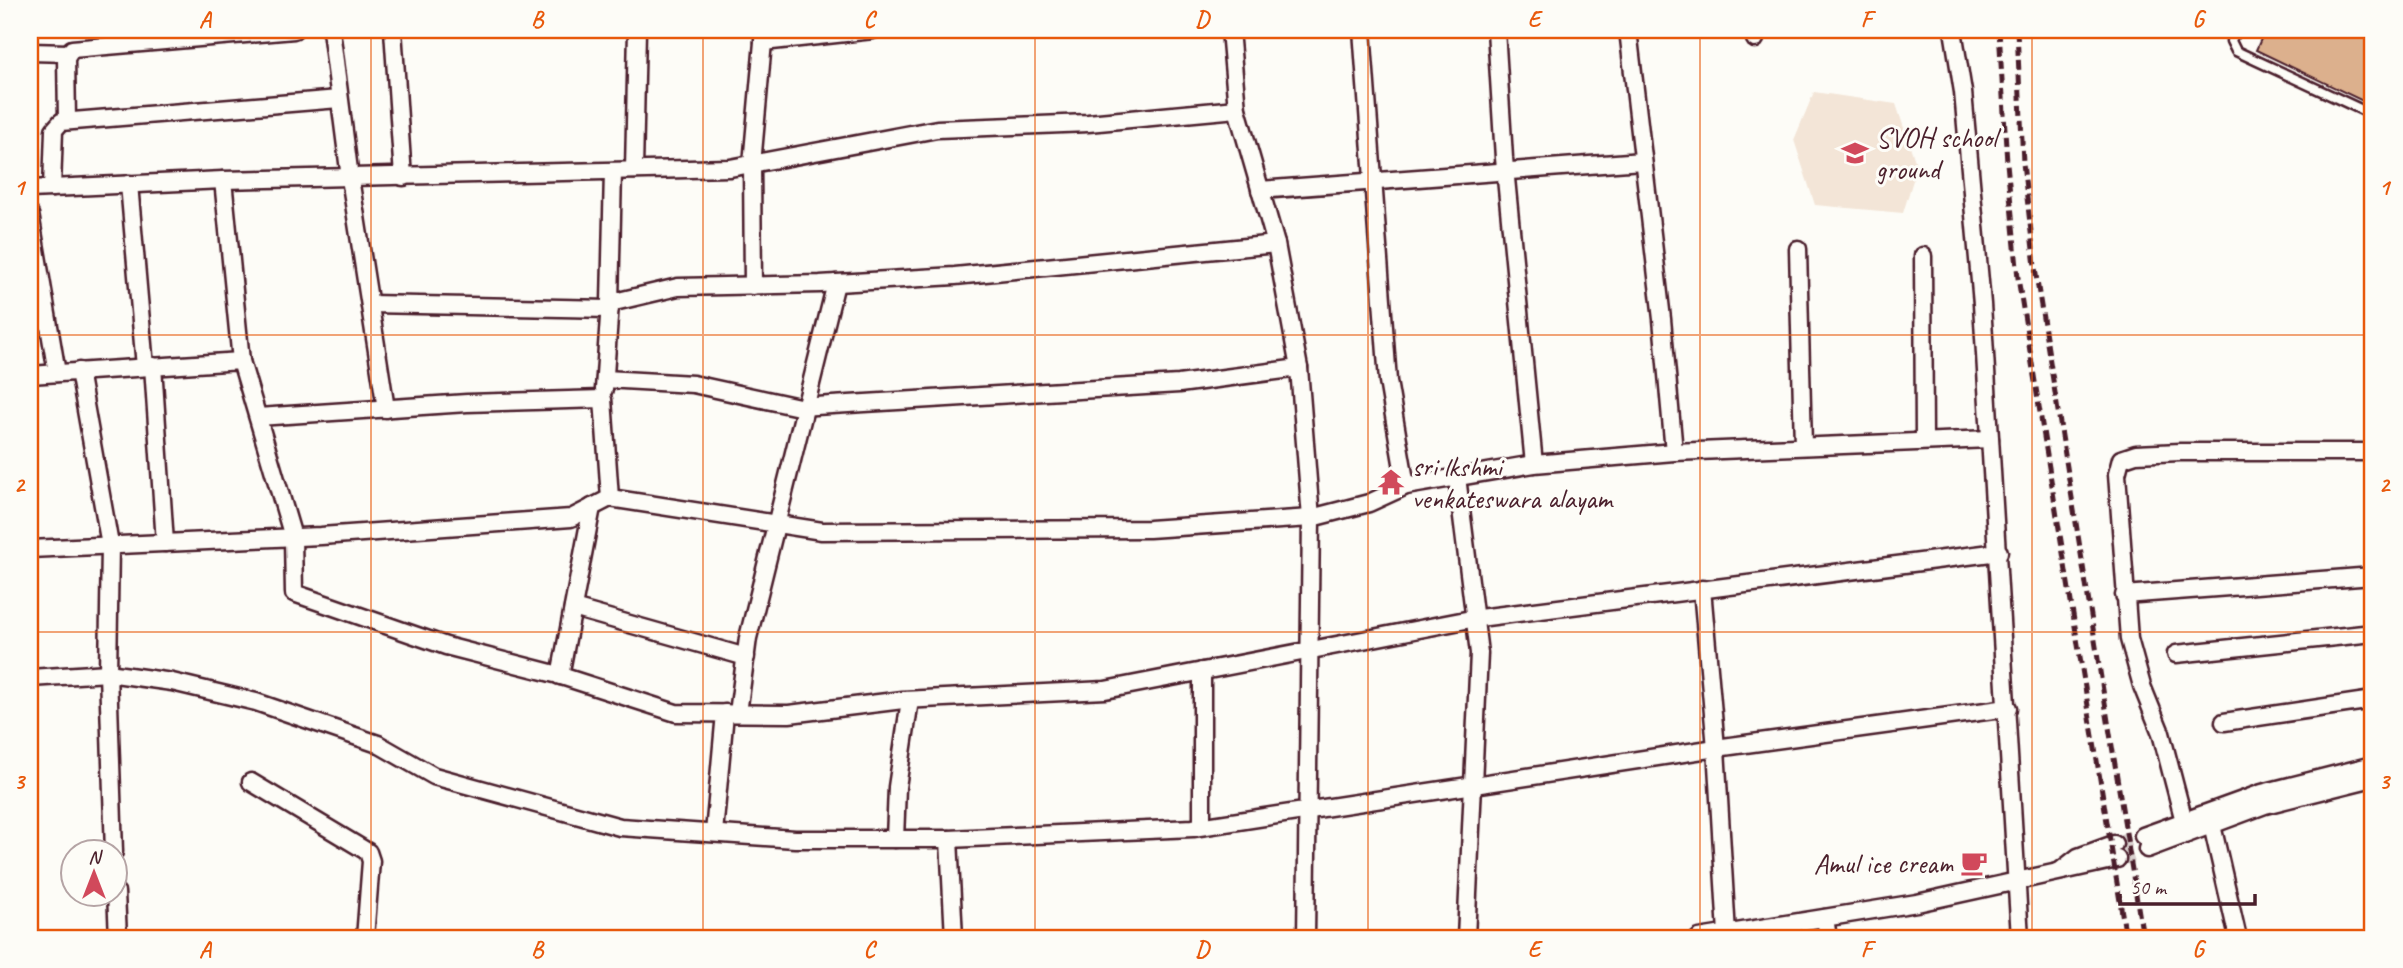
<svg xmlns="http://www.w3.org/2000/svg" width="2403" height="968" viewBox="0 0 2403 968" font-family="Caveat,sans-serif">
<style>
.built{fill:#f3e5d7}
.building{fill:#dcb08d;stroke:#4a1f2b;stroke-width:2}
.lines{fill:none;stroke-linecap:round;stroke-linejoin:round}
.minor-tunnel{stroke:#d9d0ce;stroke-width:16;stroke-dasharray:16 8;stroke-linecap:butt}
.service-casing{stroke:#4a1f2b;stroke-width:13}
.minor-casing{stroke:#4a1f2b;stroke-width:21}
.service{stroke:#fdfcf7;stroke-width:8}
.minor{stroke:#fdfcf7;stroke-width:16}
.rail{stroke:#4a1f2b;stroke-width:5;stroke-dasharray:10 5;stroke-linecap:butt}
.grid{fill:none;stroke:#e8590c;stroke-width:2;stroke-opacity:0.55}
.labels{text-anchor:middle;dominant-baseline:central;stroke-width:6;stroke-linejoin:round;paint-order:stroke}
.poi-label{font-size:28px;fill:#4a1f2b;stroke:#fdfcf7;text-anchor:start}
.neatline{fill:none;stroke:#e8590c;stroke-width:2.5}
.grid-label{font-size:23px;text-anchor:middle;font-weight:bold;fill:#e8590c}
</style>
<rect width="100%" height="100%" fill="#fdfcf7"/>
<filter id="ink" filterUnits="userSpaceOnUse"><feTurbulence type="fractalNoise" baseFrequency=".0143" numOctaves="2"/><feDisplacementMap in="SourceGraphic" scale="14" xChannelSelector="R" yChannelSelector="G"/><feConvolveMatrix kernelMatrix="1 2 1 2 8 2 1 2 1" color-interpolation-filters="sRGB"/></filter>
<g filter="url(#ink)">
<polygon class="built" points="1814,92 1896,104 1917,167 1903,213 1815,205 1794,140"/>
<polygon class="building" points="2265,30 2373,30 2373,90 2367,103 2256,50"/>
<g class="lines">
<g class="minor-tunnel">
<polyline points="2114,844 2143,836"/>
<polyline points="2117,859 2147,849"/>
</g>
<g class="service-casing">
<polyline id="service" points="2235,30 2231,41 2236,51 2373,115"/>
</g>
<g class="minor-casing">
<g id="minor">
<polyline points="331,30 350,178 386,409"/>
<polyline points="393,30 403,177"/>
<polyline points="763,30 763,42 873,30"/>
<polyline points="1230,30 1237,109 1276,244 1299,368 1311,518 1306,938"/>
<polyline points="1362,30 1388,381 1406,486"/>
<polyline points="1496,30 1504,158 1534,464"/>
<polyline points="1628,30 1662,319 1674,452"/>
<polyline points="1755,30 1755,39"/>
<polyline points="1953,30 1963,92 1982,304 2020,938"/>
<polyline points="30,52 68,53"/>
<polyline points="67,120 66,58 72,49 294,30"/>
<polyline points="634,170 637,30"/>
<polyline points="223,180 241,361"/>
<polyline points="129,184 145,367"/>
<polyline points="52,188 54,130 61,122 339,99"/>
<polyline points="30,189 223,180 730,168 937,129 1088,123 1237,109"/>
<polyline points="1260,190 1642,161"/>
<polyline points="30,214 57,373"/>
<polyline points="1798,249 1803,446"/>
<polyline points="1923,256 1924,441"/>
<polyline points="753,286 752,164 763,42"/>
<polyline points="610,303 678,287 820,284 955,276 1276,244"/>
<polyline points="370,304 610,309"/>
<polyline points="153,366 165,543"/>
<polyline points="79,371 110,545 108,673 114,852"/>
<polyline points="30,375 241,361 293,537 294,593 446,646 555,674 676,713 789,714 903,700 1105,690 1471,619 1999,552"/>
<polyline points="605,379 693,384 799,407 1179,384 1299,368"/>
<polyline points="604,389 610,303 613,171"/>
<polyline points="258,417 467,403 603,399 610,498"/>
<polyline points="1457,477 1479,653 1466,938"/>
<polyline points="30,549 321,536 571,518 610,498 822,531 1149,529 1311,518 1369,503 1406,486 1534,464 1674,452 1990,439"/>
<polyline points="1702,589 1716,748 1727,934"/>
<polyline points="2124,595 2373,576"/>
<polyline points="573,608 746,657"/>
<polyline points="2176,654 2373,633"/>
<polyline points="1202,671 1202,826"/>
<polyline points="560,676 592,507"/>
<polyline points="30,678 108,673 172,682 256,702 378,744 434,776 620,827 795,839 949,839 1193,828 1716,748 2008,708"/>
<polyline points="738,713 748,638 836,283"/>
<polyline points="2224,722 2373,700"/>
<polyline points="251,782 368,852 371,861 365,938"/>
<polyline points="2184,821 2161,733 2142,686 2129,639 2117,474 2121,459 2136,454 2180,452 2373,452"/>
<polyline points="2212,825 2238,938"/>
<polyline points="714,833 725,713"/>
<polyline points="2143,836 2262,793 2373,765"/>
<polyline points="895,839 897,787 910,700"/>
<polyline points="949,839 954,938"/>
<polyline points="2147,849 2265,805 2373,778"/>
<polyline points="2060,871 2078,857 2114,844"/>
<polyline points="116,892 118,938"/>
<polyline points="1825,918 1828,938"/>
<polyline points="1699,938 1917,903 2117,859"/>
</g>
</g>
<use href="#service" class="service"/>
<use href="#minor" class="minor"/>
<g class="rail">
<polyline points="1999,30 2007,163 2018,278 2126,938"/>
<polyline points="2017,30 2023,163 2036,275 2143,938"/>
</g>
</g>
</g>
<path class="grid" d="M371,30V938M703,30V938M1035,30V938M1368,30V938M1700,30V938M2032,30V938M30,335H2373M30,632H2373"/>
<defs>
<g id="school-bare" transform="scale(2.1)"><path d="M0-5L7-2L0 1L-7-2ZM-4 1L0 2.5L4 1V4Q0 6-4 4Z" fill="#d1495b" stroke="#fdfcf7" stroke-width="2.5" paint-order="stroke"/></g>
<g id="temple-bare" transform="scale(2.1)"><path d="M0-6L5-2H3V0L6.5 2.5H4V6H1.5V3h-3V6H-4V2.5H-6.5L-3 0V-2H-5Z" fill="#d1495b" stroke="#fdfcf7" stroke-width="2.5" paint-order="stroke"/></g>
<g id="cafe-bare" transform="scale(2.1)"><path d="M-5.5-4.5H6V0H3Q3 3.5 0 3.5H-2.5Q-5.5 3.5-5.5 0ZM3-3.2v2h1.7v-2ZM-6 4.5H4V6H-6Z" fill="#d1495b" stroke="#fdfcf7" stroke-width="2.5" paint-order="stroke"/></g>
</defs>
<g fill-rule="evenodd">
<use href="#school-bare" x="1855" y="153"/>
<use href="#temple-bare" x="1391" y="482"/>
<use href="#cafe-bare" x="1974" y="863"/>
</g>
<g class="labels">
<g class="poi-label">
<text x="1876" y="137">SVOH school<tspan x="1876" dy="32">ground</tspan></text>
<text x="1412" y="466">sri lkshmi<tspan x="1412" dy="32">venkateswara alayam</tspan></text>
<text x="1953" y="863" text-anchor="end">Amul ice cream</text>
</g>
</g>
<rect width="2403" height="968" fill="none" stroke="#fdfcf7" stroke-width="77"/>
<g transform="translate(94 873)"><circle r="33" fill="#fdfcf7" stroke="#b5a4a5" stroke-width="2"/>
<path d="M0-5L12 26L0 18L-12 26Z" fill="#d1495b"/>
<text y="-10" font-size="19" font-weight="bold" text-anchor="middle" fill="#4a1f2b">N</text>
</g>
<path d="M2120 894v10h135v-10" fill="none" stroke="#4a1f2b" stroke-width="3.5"/>
<text x="2130" y="894" font-size="21" fill="#4a1f2b" stroke="#fdfcf7" stroke-width="5" paint-order="stroke">50 m</text>
<rect x="38" y="38" width="2326" height="892" class="neatline"/>
<g class="grid-label">
<text x="205" y="27">A</text>
<text x="537" y="27">B</text>
<text x="869" y="27">C</text>
<text x="1202" y="27">D</text>
<text x="1534" y="27">E</text>
<text x="1866" y="27">F</text>
<text x="2198" y="27">G</text>
<text x="19" y="195">1</text>
<text x="2384" y="195">1</text>
<text x="19" y="492">2</text>
<text x="2384" y="492">2</text>
<text x="19" y="789">3</text>
<text x="2384" y="789">3</text>
<text x="205" y="957">A</text>
<text x="537" y="957">B</text>
<text x="869" y="957">C</text>
<text x="1202" y="957">D</text>
<text x="1534" y="957">E</text>
<text x="1866" y="957">F</text>
<text x="2198" y="957">G</text>
</g>
</svg>
